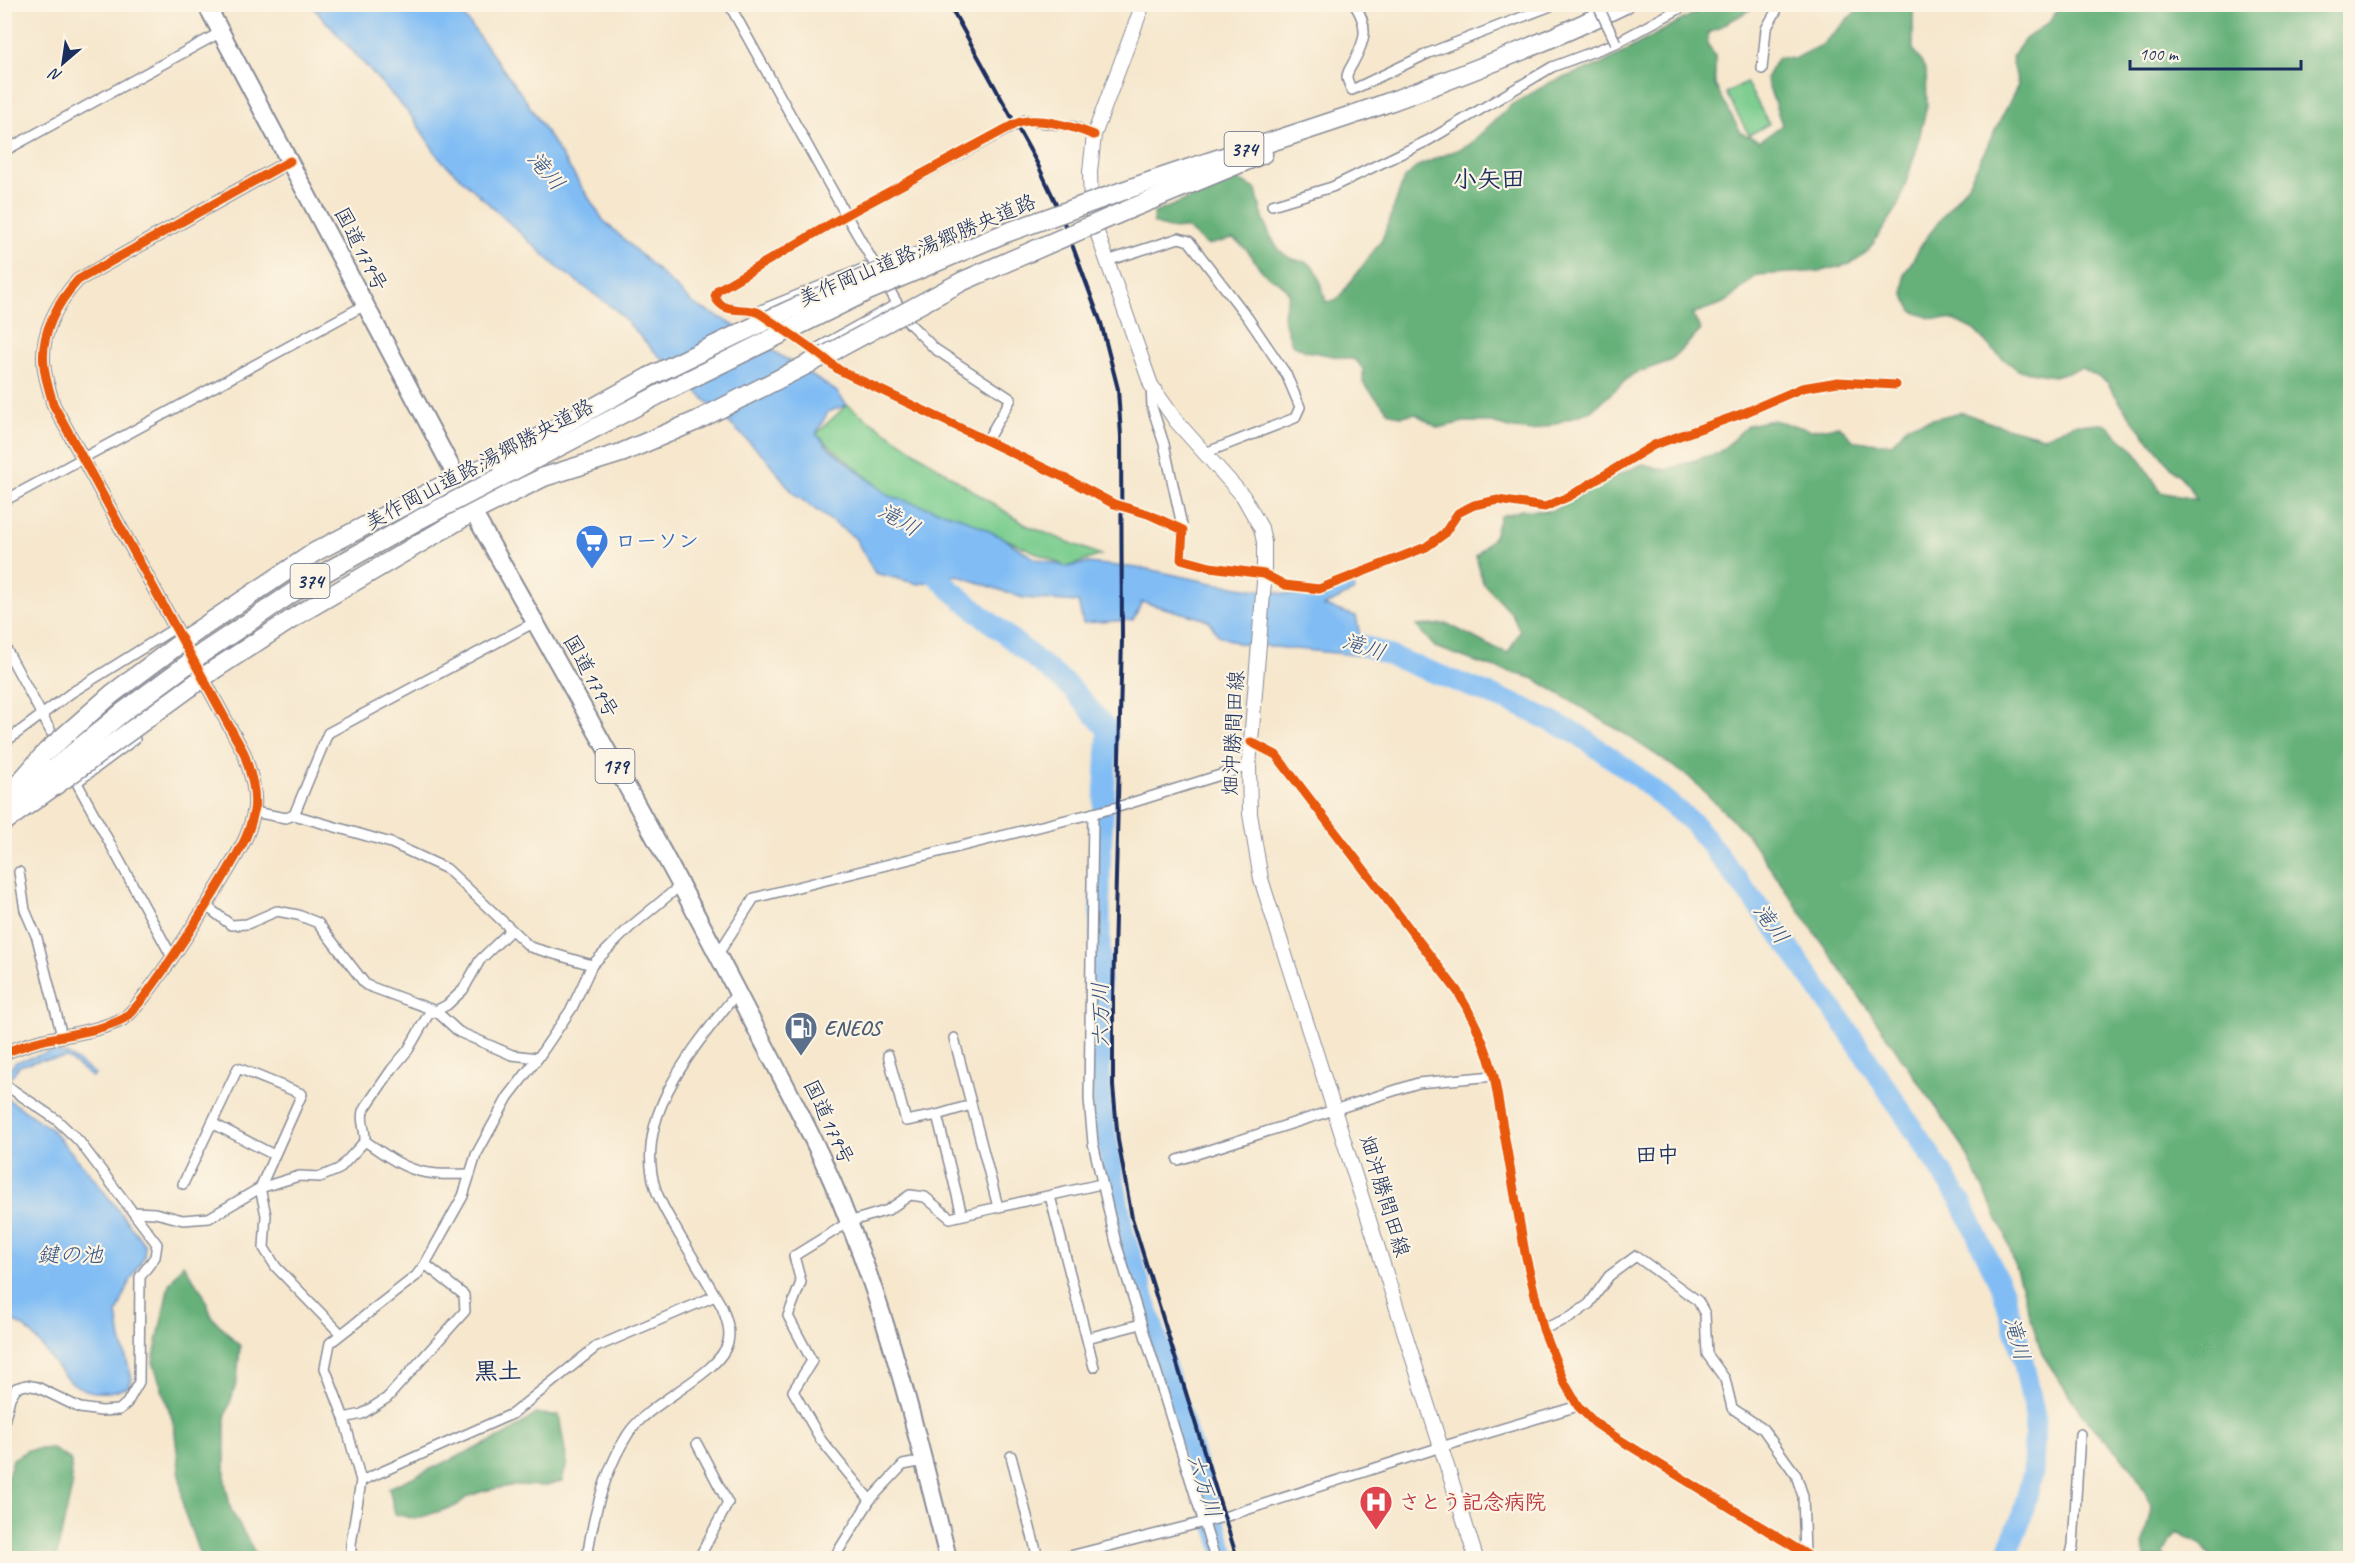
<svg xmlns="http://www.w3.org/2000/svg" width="2355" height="1563" viewBox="0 0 2355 1563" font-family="Caveat,'Klee One',sans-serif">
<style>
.green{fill:#7dce90;stroke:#4c7e77;stroke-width:1.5}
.forest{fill:#66b17a;stroke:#40706c;stroke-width:1.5}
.water{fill:#81bdf4;stroke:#4e76a9;stroke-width:1.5}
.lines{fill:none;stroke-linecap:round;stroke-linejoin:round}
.river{stroke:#81bdf4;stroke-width:21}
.minor-casing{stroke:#888b96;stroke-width:12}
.tertiary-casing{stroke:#888b96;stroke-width:15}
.secondary-casing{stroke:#888b96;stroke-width:16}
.trunk-casing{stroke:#888b96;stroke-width:20}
.motorway-casing{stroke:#888b96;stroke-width:21}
.minor{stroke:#fff;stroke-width:9}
.tertiary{stroke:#fff;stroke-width:12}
.secondary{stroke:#fff;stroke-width:14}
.trunk{stroke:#fff;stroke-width:16}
.motorway{stroke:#fff;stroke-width:18}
.rail{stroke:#1b2f5e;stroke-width:4}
.minor-bridge-casing{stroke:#888b96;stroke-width:12;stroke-linecap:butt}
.motorway-bridge-casing{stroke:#888b96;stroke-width:21;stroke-linecap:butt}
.minor-bridge{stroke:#fff;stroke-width:9}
.motorway-bridge{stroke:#fff;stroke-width:18}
.cycleway-casing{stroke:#fcf5e5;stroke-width:13}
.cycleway{stroke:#e8590c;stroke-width:9}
.labels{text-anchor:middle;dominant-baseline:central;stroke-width:4.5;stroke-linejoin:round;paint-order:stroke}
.shield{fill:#fcf5e5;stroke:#5e6a86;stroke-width:1.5}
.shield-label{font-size:20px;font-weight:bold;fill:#1b2f5e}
.street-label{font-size:21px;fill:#1b2f5e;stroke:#fcf5e5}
.shop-label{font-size:21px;font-weight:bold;fill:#366cbe;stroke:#fcf5e5;text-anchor:start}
.service-label{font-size:21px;font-weight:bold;fill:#4e5e75;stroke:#fcf5e5;text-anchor:start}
.health-label{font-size:21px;font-weight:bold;fill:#be3a42;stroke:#fcf5e5;text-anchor:start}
.water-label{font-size:22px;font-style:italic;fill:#345284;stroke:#fcf5e5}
.neighbourhood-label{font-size:22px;font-weight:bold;fill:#1b2f5e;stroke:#fcf5e5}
.quarter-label{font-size:24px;font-weight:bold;fill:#1b2f5e;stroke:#fcf5e5}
</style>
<rect width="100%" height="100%" fill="#fcf5e5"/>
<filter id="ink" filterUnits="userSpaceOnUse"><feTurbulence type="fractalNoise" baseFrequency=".0167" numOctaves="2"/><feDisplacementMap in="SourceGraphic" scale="12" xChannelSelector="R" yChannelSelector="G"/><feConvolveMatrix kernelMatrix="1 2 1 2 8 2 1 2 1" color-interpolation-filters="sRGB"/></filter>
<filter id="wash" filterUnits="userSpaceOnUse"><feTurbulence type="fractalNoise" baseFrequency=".008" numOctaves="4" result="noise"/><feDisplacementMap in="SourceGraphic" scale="24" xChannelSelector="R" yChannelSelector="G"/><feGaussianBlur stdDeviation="1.35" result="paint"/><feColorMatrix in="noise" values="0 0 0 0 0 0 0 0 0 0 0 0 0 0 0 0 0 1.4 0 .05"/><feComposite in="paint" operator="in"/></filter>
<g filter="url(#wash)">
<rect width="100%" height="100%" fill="#f6e7cd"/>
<g class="green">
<polygon points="1746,82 1769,124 1749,135 1726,93"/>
<polygon points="847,405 976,493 1028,526 1101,555 1067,567 993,533 889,496 816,434"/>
</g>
<g class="forest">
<path d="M1709,5H1759L1709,33L1707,43L1715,56V85L1741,133L1760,141L1782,125L1766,78L1778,57L1794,59L1822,45L1862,5H1915L1913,11V49L1926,70L1927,105L1916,151L1898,207L1868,251L1850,264L1821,271L1757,275L1726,302L1692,314L1701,330L1670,361L1633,374L1591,411L1533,431L1514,429L1487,422H1464L1438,428L1416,414L1400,416L1389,412L1363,383V369L1356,360L1306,351L1292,344L1283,317L1289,294C1282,279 1275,283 1265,274C1251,260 1252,250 1233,239L1207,245L1186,228L1171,229L1153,223L1154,213L1236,179L1256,189C1260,210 1269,250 1292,259C1301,262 1310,260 1316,270C1321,280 1323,292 1326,302L1337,300L1382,240L1404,179L1418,166L1469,145L1511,105L1551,82L1602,64Z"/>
<polygon points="2059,5 2350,5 2350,1558 2212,1558 2202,1545 2177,1532 2163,1553 2166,1558 2145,1558 2143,1542 2152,1506 2132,1468 2084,1417 2042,1354 2005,1234 1962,1145 1746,833 1689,777 1620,731 1535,679 1482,664 1435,647 1416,626 1448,624 1492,647 1508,653 1520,631 1512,614 1483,583 1476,556 1494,536 1500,516 1522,510 1552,511 1609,479 1643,464 1665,470 1720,452 1748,425 1773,420 1811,430 1839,426 1854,441 1892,444 1908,425 1961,412 1994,424 2044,437 2075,424 2105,424 2135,451 2161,492 2197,500 2190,487 2166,461 2125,410 2107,382 2082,368 2054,376 2018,370 1996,353 1974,330 1954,320 1930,318 1912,311 1904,295 1904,275 1924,241 1968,184 2018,85 2012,57 2025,39 2051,21"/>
<polygon points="183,1264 203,1293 212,1317 240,1346 237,1381 225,1418 225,1482 231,1510 258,1558 201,1558 184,1511 174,1425 153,1362 169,1284"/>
<polygon points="536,1414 559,1415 567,1463 562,1481 543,1486 516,1485 483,1491 467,1497 456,1506 415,1519 395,1514 389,1488 507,1434"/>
<polygon points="51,1448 71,1460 72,1487 56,1558 5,1558 5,1484 13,1459 28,1450"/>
</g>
<g class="water">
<polygon points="311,5 456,5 525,99 603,220 695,305 725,320 836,391 847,405 828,412 816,434 829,448 889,496 963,518 1003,538 1034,558 1067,567 1087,563 1147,569 1212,583 1292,595 1322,594 1353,582 1354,591 1324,606 1356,616 1364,656 1237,643 1218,635 1208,620 1142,602 1133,620 1083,623 1078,602 1023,598 957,575 919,584 875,573 855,538 794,494 765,457 651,348 616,310 557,267 439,158 413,118"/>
<polygon points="54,1051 68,1055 95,1074 92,1077 67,1058 41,1060 19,1066 5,1085 5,1074 16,1062"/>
<path d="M5,1097L51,1129L92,1176L145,1245L144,1256L128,1285L117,1313L121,1340L132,1379L128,1387C51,1415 54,1325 5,1320Z"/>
</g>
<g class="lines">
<g class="river">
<polyline points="925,557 925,564 951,590 1072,689 1108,730 1100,871 1100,1074 1103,1118 1124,1234 1226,1558"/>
<polyline points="1335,637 1357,643 1522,707 1579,735 1634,774 1694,824 1773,925 1843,1023 1961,1201 2003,1291 2021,1351 2035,1416 2033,1472 2021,1519 2005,1558"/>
</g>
</g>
</g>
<g filter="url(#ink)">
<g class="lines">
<g class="minor-casing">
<g id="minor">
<polyline points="729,4 846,215 908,322 935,349 1011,399 987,440"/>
<path d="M1354,4C1370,27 1365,41 1353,63C1351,67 1347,72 1347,77C1347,81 1350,86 1352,90L1429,53L1556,4"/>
<polyline points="1762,69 1766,29 1780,4"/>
<polyline points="4,153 8,149 221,32"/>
<polyline points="1272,205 1332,187 1429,140 1552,67 1616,43 1688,4"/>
<polyline points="1107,261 1179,238 1189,241 1248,318 1286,374 1300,407 1295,418 1205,453"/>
<polyline points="756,312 865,268"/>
<path d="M769,320C765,318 760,313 756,312C740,307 723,314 715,296L718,290L846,215L1025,120L1075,127L1094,135"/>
<polyline points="786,331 814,350 839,370 1067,479 1114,504 1148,514 1183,530 1181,559 1210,567 1264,574 1285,585 1319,589 1426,547 1444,534 1458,513 1474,505 1498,500 1545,507 1570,496 1654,445 1744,413 1802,388 1838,382 1896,385"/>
<polyline points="814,350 897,304"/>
<polyline points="1151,386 1152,407 1164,444 1183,530"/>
<polyline points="4,501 365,305"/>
<polyline points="4,645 57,743"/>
<path d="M1251,742L1276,755L1458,992C1474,1019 1486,1045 1494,1076L1525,1253L1543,1329L1564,1382L1578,1406L1595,1423L1617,1438L1812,1558"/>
<polyline points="4,743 71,693 175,628"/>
<polyline points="71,772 172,957"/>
<polyline points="77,782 135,739"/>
<polyline points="254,812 286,818 294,815 391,843 447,869 530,947 592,965"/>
<polyline points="1093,813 1089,1099 1093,1143 1116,1243 1215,1558"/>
<polyline points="294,815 328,733 535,622"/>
<polyline points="19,872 25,910 37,938 62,1036"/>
<polyline points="205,905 231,925 247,924 277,911 298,915 318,923 366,985 436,1011 459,1032 512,1055 538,1058"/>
<polyline points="718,954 754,898 1118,807 1249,766"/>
<polyline points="954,1038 998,1207"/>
<polyline points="888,1055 906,1121 937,1115 962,1215"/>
<polyline points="4,1084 57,1120 79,1141 157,1244 155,1257 140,1277 139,1382 127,1403 119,1410 101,1411 80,1408 37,1387 26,1385 16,1388 10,1398 4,1422"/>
<polyline points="937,1115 971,1105"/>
<polyline points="212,1123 274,1155"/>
<path d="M365,1141C366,1130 360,1122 363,1111L392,1069L408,1050L428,1015L447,1005L463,990L480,960L510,931"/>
<polyline points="1178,1160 1418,1083 1494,1076"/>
<polyline points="183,1184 238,1068 302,1094 260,1188 266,1215 264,1248 276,1267 341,1334"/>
<polyline points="1050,1196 1094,1367"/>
<path d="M134,1212L155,1213L183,1220L209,1218L260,1188L299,1176L320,1177L339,1169L365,1141C408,1171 417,1176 470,1174"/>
<polyline points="1543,1329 1571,1317 1589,1304 1609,1276 1636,1256 1698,1301 1705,1314 1707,1354 1725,1379 1732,1408 1763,1429 1796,1475 1803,1496 1805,1553"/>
<polyline points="1087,1338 1141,1324"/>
<polyline points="344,1418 362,1414 387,1398 465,1311 464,1295 425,1264"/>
<polyline points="697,1444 728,1503 699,1558"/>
<polyline points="1011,1456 1038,1558"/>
<polyline points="361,1481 512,1414 596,1347 715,1296"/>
<polyline points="870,1500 821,1440 793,1391 812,1361 788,1316 801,1282 794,1256 849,1222 888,1210 910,1195 925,1197 950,1218 1101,1184"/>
<polyline points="351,1558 351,1544 361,1481 344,1418 325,1368 330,1343 416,1276 425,1264 463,1196 476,1155 508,1097 538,1058 572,1008 592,965 629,928 681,885"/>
<path d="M587,1558C593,1516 605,1470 628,1434C649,1401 720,1375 728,1342C731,1330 726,1318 722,1307C708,1283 694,1259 680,1236C671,1220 660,1204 655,1187C633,1115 696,1045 737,993"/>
<polyline points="834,1558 870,1500 903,1465 924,1461"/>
<polyline points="1062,1558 1224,1517 1441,1447 1578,1406"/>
<polyline points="2070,1558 2073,1545 2080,1434"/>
</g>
</g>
<g class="tertiary-casing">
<path id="tertiary" d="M4,1053C17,1048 31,1043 44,1040C70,1034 99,1031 123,1019C143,1009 235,863 246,837C249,830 252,820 254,811C257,791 250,772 244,753L53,404C50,391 45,379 44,366C40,334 57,303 78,280L290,161"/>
</g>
<g class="secondary-casing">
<polyline id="secondary" points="1143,4 1094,135 1090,172 1091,208 1098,235 1151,385 1176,421 1243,496 1261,528 1264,542 1264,582 1249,766 1250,814 1261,879 1476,1558"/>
</g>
<g class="trunk-casing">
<path id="trunk" d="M206,4L457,478L473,512C562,670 652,828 736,990C776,1068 819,1143 850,1225C893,1333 920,1446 948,1558"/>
</g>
<g class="motorway-casing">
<g id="motorway">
<path d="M1109,196C1199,163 1291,137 1381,105C1464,75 1546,43 1625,4"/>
<polyline points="1120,213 1263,154"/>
<polyline points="499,478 664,392"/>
<polyline points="191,635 315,552 457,478 488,466 649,377"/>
<polyline points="204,652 310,581 422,518"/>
<polyline points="215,669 301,613 473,512 544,477 621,453 696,421"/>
<polyline points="8,796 46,752"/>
<polyline points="17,801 55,768"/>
<polyline points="4,822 63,780"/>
</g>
</g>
<use href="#minor" class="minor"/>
<use href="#tertiary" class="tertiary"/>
<use href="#secondary" class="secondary"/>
<use href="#trunk" class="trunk"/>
<use href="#motorway" class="motorway"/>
<polyline class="rail" points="949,4 1037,163 1060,212 1101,323 1118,389 1121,436 1122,638 1113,997 1113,1086 1118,1140 1132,1218 1237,1558"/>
<g class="minor-bridge-casing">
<polyline id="minor-bridge" points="1597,4 1616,43"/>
</g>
<g class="motorway-bridge-casing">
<g id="motorway-bridge">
<path d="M649,377C739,333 828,290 922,255"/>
<polyline points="664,392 868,291 1003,234 1109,196"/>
<polyline points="696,421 826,355 963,281 1120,213"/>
<polyline points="422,518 499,478"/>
<polyline points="46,752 112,694 191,635"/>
<polyline points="55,768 123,712 204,652"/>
<polyline points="63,780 215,669"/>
</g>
</g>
<use href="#minor-bridge" class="minor-bridge"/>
<use href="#motorway-bridge" class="motorway-bridge"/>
<g class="cycleway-casing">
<g id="cycleway">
<path d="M1094,135C1074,127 1035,115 1015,124L846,215L718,290L715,296C723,315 742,307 757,312C763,315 770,321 777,325C798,339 819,353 839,370L1067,479L1114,504L1148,514L1183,530L1181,559L1210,567L1264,574L1285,585L1319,589L1426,547L1444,534L1458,513L1474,505L1498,500L1545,507L1570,496L1654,445L1744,413L1802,388L1838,382L1896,385"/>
<path d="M1251,742L1276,755L1458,992C1474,1019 1486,1045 1494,1076L1525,1253L1543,1329L1564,1382L1578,1406L1595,1423L1617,1438L1812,1558"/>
<path d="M4,1053C17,1048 31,1043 44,1040C70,1034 99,1031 123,1019C143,1009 235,863 246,837C249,830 252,820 254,811C257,791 250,772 244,753L53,404C50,391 45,379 44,366C40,334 57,303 78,280L290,161"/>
</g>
</g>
<use href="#cycleway" class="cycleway"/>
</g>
</g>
<defs>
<g id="supermarket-pin" transform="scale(1.725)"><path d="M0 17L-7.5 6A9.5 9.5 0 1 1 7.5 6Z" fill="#3f7fe0" stroke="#fcf5e5"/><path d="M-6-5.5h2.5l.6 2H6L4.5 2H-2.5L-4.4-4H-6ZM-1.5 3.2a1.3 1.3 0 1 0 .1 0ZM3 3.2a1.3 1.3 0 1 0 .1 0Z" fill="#fff"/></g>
<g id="fuel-pin" transform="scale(1.725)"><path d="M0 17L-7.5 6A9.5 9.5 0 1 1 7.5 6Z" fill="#5c6f8a" stroke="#fcf5e5"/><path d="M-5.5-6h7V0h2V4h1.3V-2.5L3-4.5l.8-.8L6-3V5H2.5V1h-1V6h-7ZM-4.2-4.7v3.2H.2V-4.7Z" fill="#fff"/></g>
<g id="hospital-pin" transform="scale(1.725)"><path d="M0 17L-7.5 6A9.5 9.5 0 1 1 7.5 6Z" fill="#e0444e" stroke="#fcf5e5"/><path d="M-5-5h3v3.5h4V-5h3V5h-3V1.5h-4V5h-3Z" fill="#fff"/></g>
</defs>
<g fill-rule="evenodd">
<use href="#supermarket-pin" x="592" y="541"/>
<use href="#fuel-pin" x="801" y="1028"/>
<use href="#hospital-pin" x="1376" y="1502"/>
</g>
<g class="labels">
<g class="shield">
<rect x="1224.5" y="132" width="39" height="34" rx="4.5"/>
<rect x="290.5" y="564" width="39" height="34" rx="4.5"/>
<rect x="595.5" y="749" width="39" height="34" rx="4.5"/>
</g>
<g class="shield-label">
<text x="1244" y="149">374</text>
<text x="310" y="581">374</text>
<text x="615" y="766">179</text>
</g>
<g class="street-label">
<text transform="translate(361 249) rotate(63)">国道179号</text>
<text transform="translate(917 250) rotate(-23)">美作岡山道路;湯郷勝央道路</text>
<text transform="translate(479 464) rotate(-28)">美作岡山道路;湯郷勝央道路</text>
<text transform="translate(591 676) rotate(61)">国道179号</text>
<text transform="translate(1233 733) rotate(-87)">畑沖勝間田線</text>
<text transform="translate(829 1122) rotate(65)">国道179号</text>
<text transform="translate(1385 1196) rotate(73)">畑沖勝間田線</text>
</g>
<g class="shop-label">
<text x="615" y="541">ローソン</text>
</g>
<g class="service-label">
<text x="824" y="1028">ENEOS</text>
</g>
<g class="health-label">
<text x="1399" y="1502">さとう記念病院</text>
</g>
<g class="water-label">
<text transform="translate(546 171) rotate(50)">滝川</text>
<text transform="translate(899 520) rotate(30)">滝川</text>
<text transform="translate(1364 647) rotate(18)">滝川</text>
<text transform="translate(1771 924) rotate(54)">滝川</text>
<text transform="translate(1101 1015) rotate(-91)">六万川</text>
<text x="70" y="1255">鍵の池</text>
<text transform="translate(2017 1339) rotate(75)">滝川</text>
<text transform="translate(1204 1486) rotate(72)">六万川</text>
</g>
<g class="neighbourhood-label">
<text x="1657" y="1155">田中</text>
</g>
<g class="quarter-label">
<text x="1489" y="179">小矢田</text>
<text x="498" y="1371">黒土</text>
</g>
</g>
<rect width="2355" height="1563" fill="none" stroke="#fcf5e5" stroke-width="24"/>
<g transform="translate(63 63) rotate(209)" stroke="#fcf5e5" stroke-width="4.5" paint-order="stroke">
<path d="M0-4.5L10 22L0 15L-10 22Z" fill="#1b2f5e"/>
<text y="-9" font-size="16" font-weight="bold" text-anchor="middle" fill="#1b2f5e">N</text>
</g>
<path d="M2130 60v9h171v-9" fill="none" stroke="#1b2f5e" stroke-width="3"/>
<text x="2139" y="60" font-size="18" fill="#1b2f5e" stroke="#fcf5e5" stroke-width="4.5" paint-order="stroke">100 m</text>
</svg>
